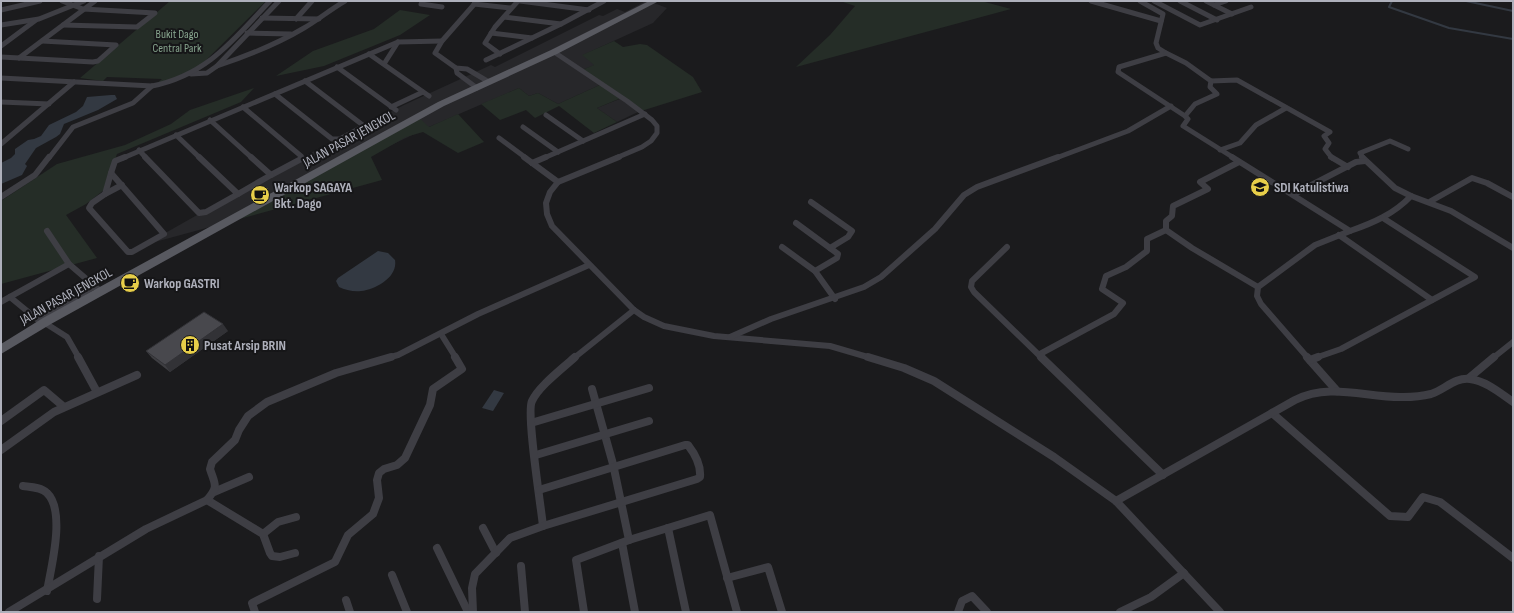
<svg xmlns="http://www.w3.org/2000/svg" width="1514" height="613" viewBox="0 0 1514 613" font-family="'Sofia Sans Condensed',sans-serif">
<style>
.built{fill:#27272a}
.green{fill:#252d27}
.water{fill:#333942}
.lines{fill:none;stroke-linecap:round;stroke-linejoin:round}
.stream{stroke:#333942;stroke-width:2}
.minor-far2{stroke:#3e3e44;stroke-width:5}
.minor-far1{stroke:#3e3e44;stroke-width:6}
.minor{stroke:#3e3e44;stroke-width:8}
.primary{fill:#585960;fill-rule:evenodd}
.wall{fill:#3e3e42}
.shaded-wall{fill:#323236}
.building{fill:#48484d;stroke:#323236}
.labels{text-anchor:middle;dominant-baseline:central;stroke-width:4;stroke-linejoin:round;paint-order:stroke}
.far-park-label{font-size:12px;fill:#87a58e;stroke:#161618}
.street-label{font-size:14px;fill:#aeb0bb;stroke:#161618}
.poi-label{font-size:14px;font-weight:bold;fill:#aeb0bb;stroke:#161618;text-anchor:start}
</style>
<rect width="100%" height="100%" fill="#1b1b1d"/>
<g class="built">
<polygon points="646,1 657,1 654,3 667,8 653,23 583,55 595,65 582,70 602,84 558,104 538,93 529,96 519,88 429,127 232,221 144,245 268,175 404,105 491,65 495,67 599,15 603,16 617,9 625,12"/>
<polygon points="622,98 638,112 617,122 597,108"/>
</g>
<g class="green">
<polygon points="170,1 266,1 198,68 180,78 156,84 162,79 107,77 103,81 80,78"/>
<polygon points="840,1 981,1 1011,9 796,67 830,35 855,6"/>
<polygon points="400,10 430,15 400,35 324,66 276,76 313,51 374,29"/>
<polygon points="614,41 623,47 640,44 647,45 693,77 702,92 638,112 621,98 597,108 617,122 594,133 559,106 535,118 526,110 500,120 481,104 519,88 529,96 538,93 558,104 602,84 582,70 594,65 582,55"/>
<polygon points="254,88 241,102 117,154 104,190 86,204 66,215 97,258 1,284 1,201 57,164 125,145 171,124 190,110"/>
<polygon points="458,114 484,142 458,153 423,132 406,137 371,157 382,180 232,221 417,116 429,127"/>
</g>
<g class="water">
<polygon points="111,95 115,95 117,99 98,110 64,124 60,134 56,137 36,148 25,164 27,166 22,175 1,184 1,163 11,158 15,154 15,149 28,140 34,139 41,136 49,125 76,112 83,106 87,97"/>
<path d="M378,251L388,253L395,260C398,277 376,289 361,291C354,292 345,290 339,287L336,281L338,278Z"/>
<polygon points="494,390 504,393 493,411 482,408"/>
</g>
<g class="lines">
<g class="stream">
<polyline points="1392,1 1389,7 1449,28 1513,39"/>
<polyline points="1466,1 1513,11"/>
</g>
<g class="minor-far2">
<polyline points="62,1 83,9 155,13 137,27 63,25"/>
<polyline points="477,1 442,41 435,53 456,68 467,69 489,82"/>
<polyline points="520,1 589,10"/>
<polyline points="1091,1 1161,21"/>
<polyline points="1140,1 1163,14 1156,43 1158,48 1166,53 1119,67 1118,72 1185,116 1188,119 1183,126 1234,158"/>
<polyline points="1154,1 1200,25 1251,7"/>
<polyline points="1180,1 1217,20"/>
<polyline points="1206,1 1232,14"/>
<polyline points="421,4 442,7"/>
<polyline points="474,4 511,8"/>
<polyline points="1214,5 1226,1"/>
<polyline points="1,10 40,1"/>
<polyline points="504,17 561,24"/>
<polyline points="262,18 319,19"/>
<polyline points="296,19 312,1"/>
<polyline points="1,25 39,19 84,1"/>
<polyline points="247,33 291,34"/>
<polyline points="491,33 532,38"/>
<polyline points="1,46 36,20"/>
<polyline points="554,52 627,101 652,120 657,126 657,133 651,141 642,147 616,158"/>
<polyline points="1166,53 1186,63 1211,81 1237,80 1330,132 1324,136 1329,143 1325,149 1332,158"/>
<polyline points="369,54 429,96"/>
<polyline points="500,54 485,43 495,27 518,1"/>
<polyline points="1,57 93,62 98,61 116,45 42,41"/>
<polyline points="19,58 95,1"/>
<polyline points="486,60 561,24 604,1"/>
<polyline points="384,64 398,42"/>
<path d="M217,66C247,56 277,44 304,28C318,20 331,9 345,1"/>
<polyline points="337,67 396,110"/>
<polyline points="456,68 457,73 477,88"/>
<polyline points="191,74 207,73 217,66 279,1"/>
<path d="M1,78L152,86C207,75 233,40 270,1"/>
<polyline points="275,94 332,139 340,139 364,126 305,81"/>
<polyline points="1,102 49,104"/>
<polyline points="243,107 301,156 301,158"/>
<polyline points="391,107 423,92"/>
<polyline points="546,115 583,141"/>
<polyline points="1185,116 1195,104 1217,94 1210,87 1211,81"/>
<polyline points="210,120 252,158"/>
<polyline points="523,127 558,152"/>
<polyline points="176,135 200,158"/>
<polyline points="499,138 526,158"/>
<polyline points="1,144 74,82"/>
<polyline points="139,150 146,158"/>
<polyline points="1220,150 1240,143 1256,125 1286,108"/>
<polyline points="49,158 73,127 133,103 152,86"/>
<polyline points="123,158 398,42 442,41"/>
<polyline points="544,158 645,114"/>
<polyline points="1056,158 1128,131 1171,106"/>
<polyline points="1363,158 1360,153 1390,141 1408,149"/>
</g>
<g class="minor-far1">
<polyline points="145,157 199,213 206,212 238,194 199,157"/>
<polyline points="251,157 271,175 301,159 301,157"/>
<polyline points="524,157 558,182"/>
<polyline points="619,157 558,182 550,192 546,203 547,214 552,226 634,310 644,317 664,326 714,336 830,346 871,358"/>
<polyline points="1232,157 1350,231 1315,245 1258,287 1257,296 1261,304 1308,358"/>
<polyline points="1331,157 1348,167"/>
<polyline points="1362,157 1395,188 1411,196"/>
<polyline points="532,163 546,157"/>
<polygon points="111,173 164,234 132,252 128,252 89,208 92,203 105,194"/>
<polyline points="111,173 115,161 125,157"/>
<polyline points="105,194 122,185"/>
<polyline points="238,194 271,175"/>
<polyline points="1294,194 1356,162 1365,161"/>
<polyline points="1,197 35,175 49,157"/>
<polyline points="1431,201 1472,178 1487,183 1513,197"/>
<polyline points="811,202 852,231 848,237 830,248"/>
<polyline points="796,223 838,254 837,258 815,271 835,299"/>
<polyline points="1166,230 1192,248 1258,287"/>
<polyline points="47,231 69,264 98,289"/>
<path d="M1350,231C1373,223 1394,214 1411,196L1451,211L1513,248"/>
<polyline points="1339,235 1432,300"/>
<polyline points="782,247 815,271"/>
<polyline points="1007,247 972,281 971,287 974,292 1042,358"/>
<polyline points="10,297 38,320 95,286"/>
<polyline points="1,302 69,264"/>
<polyline points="45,323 67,337 79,358"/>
<polyline points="441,334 456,358"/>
<polyline points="730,337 771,319 864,287 881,277 935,229 964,195 977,187 1058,157"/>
<polyline points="1040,354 1114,314 1123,303 1102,289 1106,276 1126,267 1147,251 1147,239 1166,230 1166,221 1172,216 1173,206 1208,189 1200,182 1239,162"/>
<polyline points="387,358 398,355 478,314 589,265"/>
<polyline points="574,358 634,310"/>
<polyline points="1315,358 1341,349 1475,277 1383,218"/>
<polyline points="1493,358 1513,342"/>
</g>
<g class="minor">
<polyline points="78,357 97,392"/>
<polyline points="868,357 904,368 934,381 1054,457 1116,501 1220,612"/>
<polyline points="1041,357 1163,475"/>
<polyline points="1307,357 1337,391"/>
<polyline points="1310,360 1318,357"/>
<polyline points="1469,378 1494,357"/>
<polyline points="592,389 613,464 629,540"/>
<polyline points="1272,413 1390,516 1408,517 1423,497 1440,502 1513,558"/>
<polyline points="1,421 44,390 64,407"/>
<polyline points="531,423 649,388"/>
<polyline points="1,450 54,412 137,375"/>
<polyline points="536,455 649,421"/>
<path d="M23,486C30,487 41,487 47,493C66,511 51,568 47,591"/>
<polyline points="214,492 249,477"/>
<polyline points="207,500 263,534 270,553 272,556 280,557 295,553"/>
<path d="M1116,501L1295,400C1330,382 1367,398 1403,397C1412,397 1423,396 1431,394C1444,390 1455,377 1470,379C1486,381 1500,393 1513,402"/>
<path d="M543,526C541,507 526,412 532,401C539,386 562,369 575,357"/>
<polyline points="483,528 496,553"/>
<polyline points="668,528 686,612"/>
<polyline points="263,534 278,522 296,517"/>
<polyline points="622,543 635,612"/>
<polyline points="437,548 468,612"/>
<polyline points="521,566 525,612"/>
<polyline points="392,575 407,612"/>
<polyline points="727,578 768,567 782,612"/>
<polyline points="97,599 99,556"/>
<polyline points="346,600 350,612"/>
<path d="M9,612L146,529L207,500C219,486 215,485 210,469L212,462L235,440L239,430L248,416L267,402L336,373L391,357"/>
<polyline points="255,612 252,603 335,562 348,535 373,514 379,498 377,480 379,473 384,469 397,465 405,458 430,405 433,389 462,369 455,357"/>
<path d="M473,612L472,588L475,574L510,538L543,526L697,479L700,477C701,466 695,454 688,445H685L539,490"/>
<polyline points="584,612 576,560 629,540 710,515 737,612"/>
<polyline points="958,612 962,601 972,596 987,612"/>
<polyline points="1120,612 1151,597 1184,573"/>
</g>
<polygon class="primary" points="649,1 659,1 557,54 444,106 51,324 1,354 1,344 43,318 438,102 551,50"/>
</g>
<polygon class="wall" points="228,331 170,372 152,358 146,351"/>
<polygon class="shaded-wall" points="223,324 228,331 170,372 165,365"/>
<polygon class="building" points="204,312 223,324 165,365 146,351"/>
<defs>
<g id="school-disc" transform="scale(1)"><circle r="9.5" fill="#e7ce49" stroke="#161618"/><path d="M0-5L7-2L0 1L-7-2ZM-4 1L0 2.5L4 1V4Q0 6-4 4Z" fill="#111"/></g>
<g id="cafe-disc" transform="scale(1)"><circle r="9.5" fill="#e7ce49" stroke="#161618"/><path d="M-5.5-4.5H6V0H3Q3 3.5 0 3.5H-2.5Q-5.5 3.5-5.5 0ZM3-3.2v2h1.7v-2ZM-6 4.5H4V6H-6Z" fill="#111"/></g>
<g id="building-disc" transform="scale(1)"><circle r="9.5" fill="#e7ce49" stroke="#161618"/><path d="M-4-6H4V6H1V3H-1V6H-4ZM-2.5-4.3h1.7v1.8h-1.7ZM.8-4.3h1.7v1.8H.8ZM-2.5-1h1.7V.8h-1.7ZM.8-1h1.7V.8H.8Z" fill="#111"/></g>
</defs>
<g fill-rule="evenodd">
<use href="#school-disc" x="1260" y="187"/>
<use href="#cafe-disc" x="260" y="195"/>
<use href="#cafe-disc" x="130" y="283"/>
<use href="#building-disc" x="190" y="345"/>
</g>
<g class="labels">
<g class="far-park-label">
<text x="177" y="34">Bukit Dago<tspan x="177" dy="14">Central Park</tspan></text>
</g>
<g class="street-label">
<text transform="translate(349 139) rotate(-29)">JALAN PASAR JENGKOL</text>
<text transform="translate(66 296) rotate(-29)">JALAN PASAR JENGKOL</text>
</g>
<g class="poi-label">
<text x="274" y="187">Warkop SAGAYA<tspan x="274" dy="16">Bkt. Dago</tspan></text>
<text x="1274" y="187">SDI Katulistiwa</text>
<text x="144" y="283">Warkop GASTRI</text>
<text x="204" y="345">Pusat Arsip BRIN</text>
</g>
</g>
<rect width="1514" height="613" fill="none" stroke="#aeb0bb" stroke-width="4"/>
</svg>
